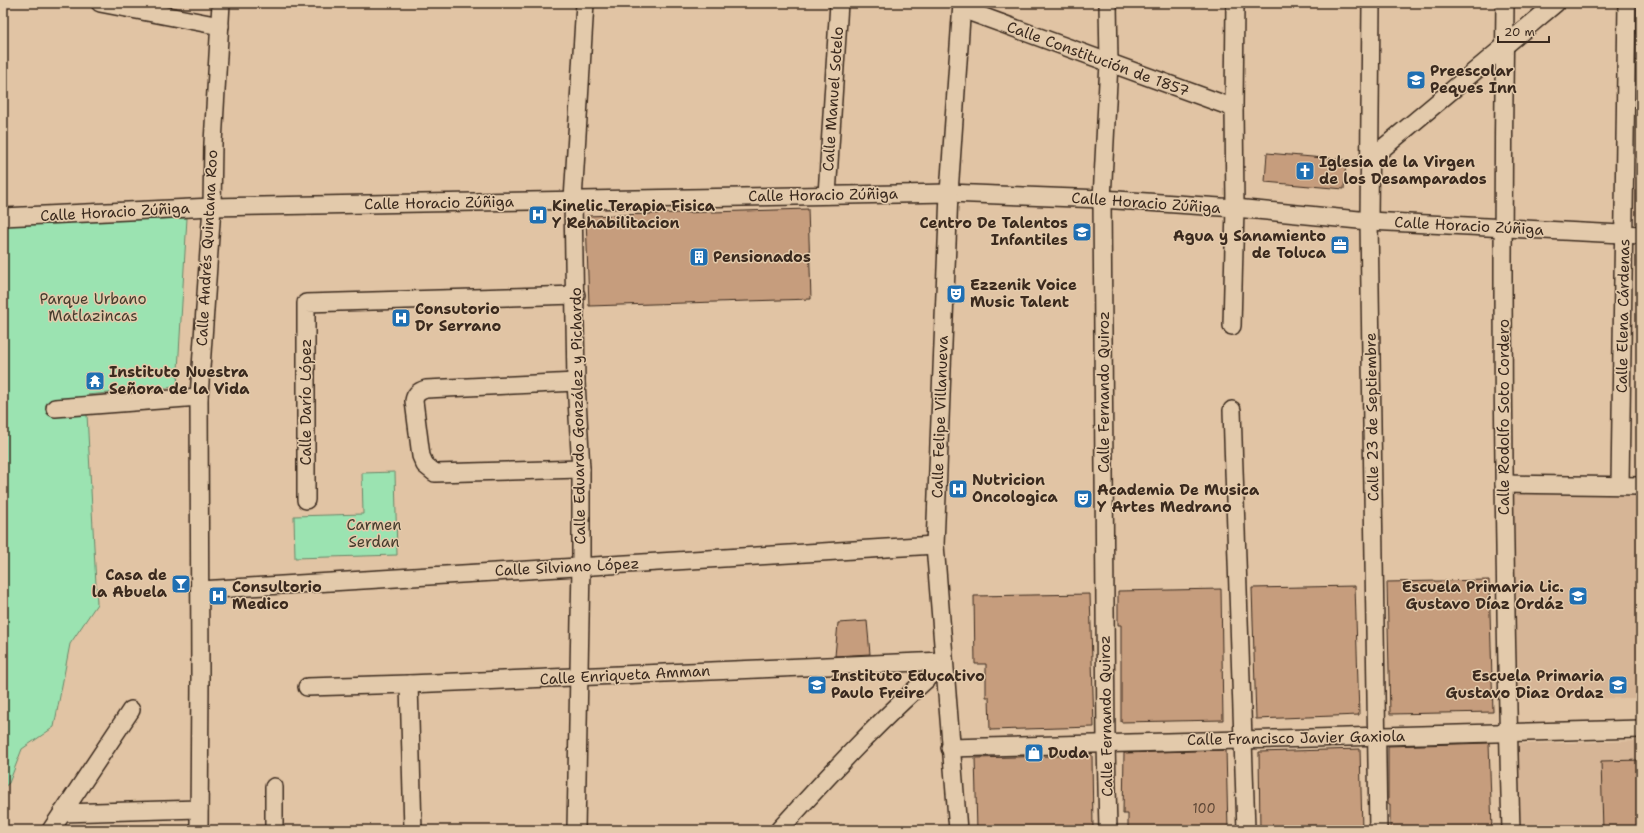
<svg xmlns="http://www.w3.org/2000/svg" width="1644" height="833" viewBox="0 0 1644 833" font-family="'Shantell Sans',sans-serif">
<style>
.built{fill:#d6b596}
.green{fill:#9be3b1;stroke:#6b8668}
.building{fill:#c69d7d;stroke:#3b2a1e}
.lines{fill:none;stroke-linecap:round;stroke-linejoin:round}
.street-casing{stroke:#3b2a1e;stroke-width:20}
.street{stroke:#e3caab;stroke-width:17}
.labels{text-anchor:middle;dominant-baseline:central;stroke-width:3;stroke-linejoin:round;paint-order:stroke}
.number-label{font-size:13px;fill:#5e4736}
.street-label{font-size:15px;fill:#3b2a1e;stroke:#e3caab}
.poi-label{font-size:15px;font-weight:bold;fill:#3b2a1e;stroke:#e3caab;text-anchor:start}
.park-label{font-size:15px;fill:#453c2d;stroke:#e3caab}
</style>
<rect width="100%" height="100%" fill="#e1c4a4"/>
<filter id="ink" filterUnits="userSpaceOnUse"><feTurbulence type="fractalNoise" baseFrequency=".025" numOctaves="2"/><feDisplacementMap in="SourceGraphic" scale="8" xChannelSelector="R" yChannelSelector="G"/><feConvolveMatrix kernelMatrix="1 2 1 2 8 2 1 2 1" color-interpolation-filters="sRGB"/></filter>
<g filter="url(#ink)">
<g class="built">
<polygon points="1635,152 1641,152 1641,216 1634,216"/>
<polygon points="1514,491 1641,495 1641,698 1517,699"/>
<polygon points="1641,741 1641,830 1518,830 1516,744"/>
</g>
<g class="green">
<polygon points="187,218 177,387 86,395 97,604 70,644 54,727 22,749 9,783 3,788 3,224"/>
<polygon points="395,472 397,555 295,558 294,516 363,514 362,473"/>
</g>
<g class="building">
<polygon points="1267,153 1346,160 1344,189 1265,182"/>
<polygon points="808,209 811,299 589,306 586,216"/>
<polygon points="1489,580 1493,712 1390,714 1387,582"/>
<polygon points="1355,586 1359,715 1256,719 1252,588"/>
<polygon points="1221,589 1223,720 1121,722 1121,625 1118,625 1118,591"/>
<polygon points="1090,594 1094,727 990,730 989,697 986,697 986,664 975,664 974,596"/>
<polygon points="867,621 870,654 835,656 838,623"/>
<polygon points="1489,743 1492,830 1390,830 1390,804 1388,804 1388,746"/>
<polygon points="1360,749 1362,830 1260,830 1259,752"/>
<polygon points="1226,750 1228,830 1128,830 1128,814 1123,814 1124,753"/>
<polygon points="1092,755 1093,830 977,830 975,758"/>
<polygon points="1641,760 1641,830 1603,830 1601,761"/>
</g>
<g class="lines">
<g class="street-casing">
<g id="street">
<polyline points="100,3 220,26"/>
<polyline points="1371,3 1369,221 1378,830"/>
<path d="M1505,3C1501,279 1503,554 1511,830"/>
<polyline points="962,9 1234,108"/>
<polyline points="1370,159 1556,3"/>
<polyline points="827,195 839,3"/>
<polyline points="3,217 212,207 949,193 1102,199 1235,208 1369,221 1641,235"/>
<polyline points="1232,326 1235,208 1234,108 1235,3"/>
<path d="M576,382L426,389C419,391 415,394 414,401L421,456L425,465L435,473L581,469"/>
<polyline points="55,408 199,397"/>
<polyline points="1232,410 1246,830"/>
<polyline points="1504,484 1641,486"/>
<polyline points="1620,485 1627,3"/>
<polyline points="306,500 306,303 576,295"/>
<polyline points="200,590 935,545"/>
<polyline points="409,684 413,830"/>
<polyline points="307,687 409,684 943,661"/>
<polyline points="950,748 1641,729"/>
<polyline points="62,813 199,809"/>
<polyline points="51,830 131,710"/>
<polyline points="199,830 200,678 199,397 212,207 213,143 221,3"/>
<polyline points="274,830 274,787"/>
<polyline points="576,830 581,566 581,469 576,382 573,200 585,3"/>
<path d="M779,830C831,773 884,715 943,665"/>
<polyline points="958,830 935,545 949,193 962,3"/>
<polyline points="1108,830 1106,743 1102,199 1109,63 1108,3"/>
</g>
</g>
<use href="#street" class="street"/>
</g>
</g>
<defs>
<g id="school-square" transform="scale(1)"><rect x="-9" y="-9" width="18" height="18" rx="4" fill="#1f6fb2" stroke="#e3caab"/><path d="M0-5L7-2L0 1L-7-2ZM-4 1L0 2.5L4 1V4Q0 6-4 4Z" fill="#fff"/></g>
<g id="church-square" transform="scale(1)"><rect x="-9" y="-9" width="18" height="18" rx="4" fill="#1f6fb2" stroke="#e3caab"/><path d="M-1.2-6h2.4v3.5h3.3v2.4h-3.3V6h-2.4V-.1h-3.3v-2.4h3.3Z" fill="#fff"/></g>
<g id="hospital-square" transform="scale(1)"><rect x="-9" y="-9" width="18" height="18" rx="4" fill="#1f6fb2" stroke="#e3caab"/><path d="M-5-5h3v3.5h4V-5h3V5h-3V1.5h-4V5h-3Z" fill="#fff"/></g>
<g id="office-square" transform="scale(1)"><rect x="-9" y="-9" width="18" height="18" rx="4" fill="#1f6fb2" stroke="#e3caab"/><path d="M-6-3h4V-5.5h4V-3h4V5H-6ZM-1-4.5V-3h2v-1.5ZM-6 0V1H6V0Z" fill="#fff"/></g>
<g id="building-square" transform="scale(1)"><rect x="-9" y="-9" width="18" height="18" rx="4" fill="#1f6fb2" stroke="#e3caab"/><path d="M-4-6H4V6H1V3H-1V6H-4ZM-2.5-4.3h1.7v1.8h-1.7ZM.8-4.3h1.7v1.8H.8ZM-2.5-1h1.7V.8h-1.7ZM.8-1h1.7V.8H.8Z" fill="#fff"/></g>
<g id="theatre-square" transform="scale(1)"><rect x="-9" y="-9" width="18" height="18" rx="4" fill="#1f6fb2" stroke="#e3caab"/><path d="M-5-5.5Q0-4 5-5.5V0Q5 5 0 6Q-5 5-5 0ZM-3.3-2.5H-1v1.5H-3.3ZM1-2.5H3.3v1.5H1ZM-2.8 1Q0 5.5 2.8 1Z" fill="#fff"/></g>
<g id="temple-square" transform="scale(1)"><rect x="-9" y="-9" width="18" height="18" rx="4" fill="#1f6fb2" stroke="#e3caab"/><path d="M0-6L5-2H3V0L6.5 2.5H4V6H1.5V3h-3V6H-4V2.5H-6.5L-3 0V-2H-5Z" fill="#fff"/></g>
<g id="bar-square" transform="scale(1)"><rect x="-9" y="-9" width="18" height="18" rx="4" fill="#1f6fb2" stroke="#e3caab"/><path d="M-6-5H6L.8 .8V4.5H3.5V6h-7V4.5H-.8V.8Z" fill="#fff"/></g>
<g id="shop-square" transform="scale(1)"><rect x="-9" y="-9" width="18" height="18" rx="4" fill="#1f6fb2" stroke="#e3caab"/><path d="M-5-2.5h2.3a2.7 3.5 0 0 1 5.4 0H5L5.5 6h-11ZM-1.5-2.5h3a1.5 2.3 0 0 0-3 0Z" fill="#fff"/></g>
</defs>
<g fill-rule="evenodd">
<use href="#school-square" x="1416" y="80"/>
<use href="#church-square" x="1305" y="171"/>
<use href="#hospital-square" x="538" y="215"/>
<use href="#school-square" x="1082" y="232"/>
<use href="#office-square" x="1340" y="245"/>
<use href="#building-square" x="699" y="257"/>
<use href="#theatre-square" x="956" y="294"/>
<use href="#hospital-square" x="401" y="318"/>
<use href="#temple-square" x="95" y="381"/>
<use href="#hospital-square" x="958" y="489"/>
<use href="#theatre-square" x="1083" y="499"/>
<use href="#bar-square" x="181" y="584"/>
<use href="#hospital-square" x="218" y="596"/>
<use href="#school-square" x="1578" y="596"/>
<use href="#school-square" x="817" y="685"/>
<use href="#school-square" x="1618" y="685"/>
<use href="#shop-square" x="1034" y="753"/>
</g>
<g class="labels">
<g class="number-label">
<text x="1204" y="808">100</text>
</g>
<g class="street-label">
<text transform="translate(1098 59) rotate(20)">Calle Constitución de 1857</text>
<text transform="translate(833 99) rotate(-86)">Calle Manuel Sotelo</text>
<text transform="translate(823 195) rotate(-1)">Calle Horacio Zúñiga</text>
<text transform="translate(439 203) rotate(-1)">Calle Horacio Zúñiga</text>
<text transform="translate(1146 203) rotate(4)">Calle Horacio Zúñiga</text>
<text transform="translate(115 212) rotate(-3)">Calle Horacio Zúñiga</text>
<text transform="translate(1469 226) rotate(3)">Calle Horacio Zúñiga</text>
<text transform="translate(207 248) rotate(-87)">Calle Andrés Quintana Roo</text>
<text transform="translate(1623 316) rotate(-89)">Calle Elena Cárdenas</text>
<text transform="translate(1104 392) rotate(-90)">Calle Fernando Quiroz</text>
<text transform="translate(306 402) rotate(-90)">Calle Darío López</text>
<text transform="translate(578 416) rotate(-91)">Calle Eduardo González y Pichardo</text>
<text transform="translate(940 417) rotate(-88)">Calle Felipe Villanueva</text>
<text transform="translate(1372 417) rotate(-91)">Calle 23 de Septiembre</text>
<text transform="translate(1504 417) rotate(-90)">Calle Rodolfo Soto Cordero</text>
<text transform="translate(567 567) rotate(-3)">Calle Silviano López</text>
<text transform="translate(625 675) rotate(-3)">Calle Enriqueta Amman</text>
<text transform="translate(1106 716) rotate(-91)">Calle Fernando Quiroz</text>
<text transform="translate(1296 738) rotate(-1)">Calle Francisco Javier Gaxiola</text>
</g>
<g class="poi-label">
<text x="1430" y="71">Preescolar<tspan x="1430" dy="17">Peques Inn</tspan></text>
<text x="1319" y="162">Iglesia de la Virgen<tspan x="1319" dy="17">de los Desamparados</tspan></text>
<text x="552" y="206">Kinelic Terapia Fisica<tspan x="552" dy="17">Y Rehabilitacion</tspan></text>
<text x="1068" y="223" text-anchor="end">Centro De Talentos<tspan x="1068" dy="17">Infantiles</tspan></text>
<text x="1326" y="236" text-anchor="end">Agua y Sanamiento<tspan x="1326" dy="17">de Toluca</tspan></text>
<text x="713" y="257">Pensionados</text>
<text x="970" y="285">Ezzenik Voice<tspan x="970" dy="17">Music Talent</tspan></text>
<text x="415" y="309">Consutorio<tspan x="415" dy="17">Dr Serrano</tspan></text>
<text x="109" y="372">Instituto Nuestra<tspan x="109" dy="17">Señora de la Vida</tspan></text>
<text x="972" y="480">Nutricion<tspan x="972" dy="17">Oncologica</tspan></text>
<text x="1097" y="490">Academia De Musica<tspan x="1097" dy="17">Y Artes Medrano</tspan></text>
<text x="167" y="575" text-anchor="end">Casa de<tspan x="167" dy="17">la Abuela</tspan></text>
<text x="232" y="587">Consultorio<tspan x="232" dy="17">Medico</tspan></text>
<text x="1564" y="587" text-anchor="end">Escuela Primaria Lic.<tspan x="1564" dy="17">Gustavo Díaz Ordáz</tspan></text>
<text x="831" y="676">Instituto Educativo<tspan x="831" dy="17">Paulo Freire</tspan></text>
<text x="1604" y="676" text-anchor="end">Escuela Primaria<tspan x="1604" dy="17">Gustavo Diaz Ordaz</tspan></text>
<text x="1048" y="753">Duda</text>
</g>
<g class="park-label">
<text x="93" y="299">Parque Urbano<tspan x="93" dy="17">Matlazincas</tspan></text>
<text x="374" y="525">Carmen<tspan x="374" dy="17">Serdan</tspan></text>
</g>
</g>
<rect width="1644" height="833" fill="none" stroke="#e3caab" stroke-width="16"/>
<rect x="8" y="8" width="1628" height="817" fill="none" stroke="#3b2a1e" stroke-width="1.5" filter="url(#ink)"/>
<path d="M1498 36v6h51v-6" fill="none" stroke="#3b2a1e" stroke-width="2"/>
<text x="1504" y="36" font-size="12" fill="#3b2a1e" stroke="#e3caab" stroke-width="3" paint-order="stroke">20 m</text>
</svg>
